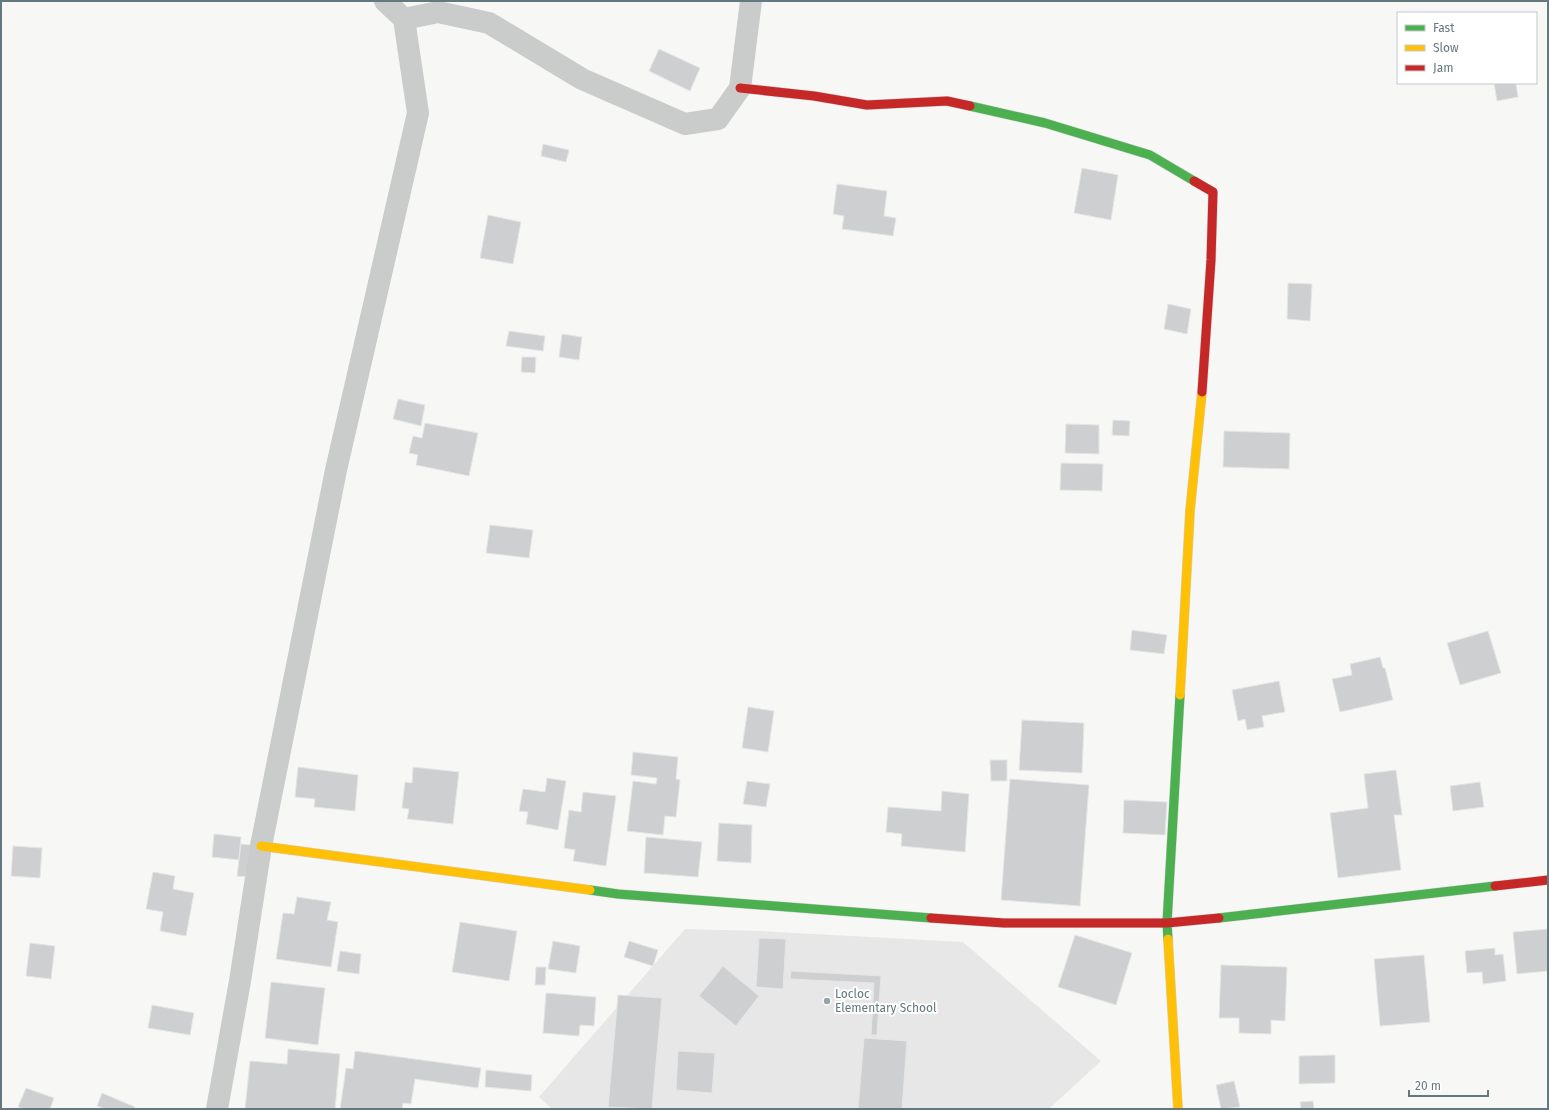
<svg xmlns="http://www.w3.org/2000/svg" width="1549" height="1110" viewBox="0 0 1549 1110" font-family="'Fira Sans',sans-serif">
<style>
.built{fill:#e6e7e6}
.building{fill:#cdcfd0;stroke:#e6e6e6}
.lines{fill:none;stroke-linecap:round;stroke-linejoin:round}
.fast-casing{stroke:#d2d3d3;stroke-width:10}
.slow-casing{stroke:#d2d3d3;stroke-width:10}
.jam-casing{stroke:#d2d3d3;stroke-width:10}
.street{stroke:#cacccc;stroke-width:22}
.fast{stroke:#4caf50;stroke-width:9}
.slow{stroke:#ffc107;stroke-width:9}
.jam{stroke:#c62828;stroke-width:9}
.poi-dot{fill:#97a5a9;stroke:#fff;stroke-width:1.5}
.labels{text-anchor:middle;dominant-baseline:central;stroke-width:4;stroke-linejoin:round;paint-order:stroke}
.poi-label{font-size:12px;fill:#64797f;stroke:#fff;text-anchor:start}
</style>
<rect width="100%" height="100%" fill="#f7f7f6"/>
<polygon class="built" points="685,929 757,931 963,942 1101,1061 1049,1109 552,1109 539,1097"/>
<g class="building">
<polygon points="659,49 700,68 690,91 649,71"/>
<polygon points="1494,83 1516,83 1518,97 1497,101"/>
<polygon points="543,144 569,150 566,162 541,156"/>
<polygon points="1082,168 1118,175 1111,220 1074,213"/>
<polygon points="837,184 887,191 884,216 896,218 893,236 842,229 844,216 833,214"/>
<polygon points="488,215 521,222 513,264 480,258"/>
<polygon points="1288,283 1312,284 1310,321 1287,319"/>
<polygon points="1168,304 1191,309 1187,334 1164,329"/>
<polygon points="509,331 545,336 543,351 506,346"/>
<polygon points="562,334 582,337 579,360 559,357"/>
<polygon points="522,357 536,357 535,373 521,372"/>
<polygon points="398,399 425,405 421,426 393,419"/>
<polygon points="1113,420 1130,421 1129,436 1112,435"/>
<polygon points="425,423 478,433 469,476 416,465 418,455 409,453 413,436 422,438"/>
<polygon points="1066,424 1099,425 1099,454 1065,453"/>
<polygon points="1224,431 1290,433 1289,469 1223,467"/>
<polygon points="1061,463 1103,464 1102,491 1060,490"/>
<polygon points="490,525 533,530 529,558 486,553"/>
<polygon points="1132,630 1167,635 1164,654 1130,650"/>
<polygon points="1488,631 1501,673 1460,685 1447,643"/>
<polygon points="1380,657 1383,668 1385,668 1393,700 1340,712 1332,679 1352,675 1350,664"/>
<polygon points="1279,681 1285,712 1262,716 1264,727 1247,730 1245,719 1238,721 1232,690"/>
<polygon points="748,707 774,711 768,752 742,748"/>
<polygon points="1022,720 1084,723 1082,773 1019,770"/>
<polygon points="633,752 678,757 676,779 680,780 676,817 665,816 663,835 627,831 633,781 656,784 657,778 631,775"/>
<polygon points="990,760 1007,760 1007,781 991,781"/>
<polygon points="298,767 358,775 355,811 314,807 315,799 295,797"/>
<polygon points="413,767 459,772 453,824 407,819 409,809 402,808 405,782 412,783"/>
<polygon points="1396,770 1402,815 1394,815 1401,870 1338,878 1330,813 1368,808 1364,774"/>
<polygon points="547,778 566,781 558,830 526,824 528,812 519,811 523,789 545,792"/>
<polygon points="1010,779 1089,785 1080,906 1001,900"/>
<polygon points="747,781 770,784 766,807 743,804"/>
<polygon points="1480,782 1484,807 1453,811 1450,786"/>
<polygon points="942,791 969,794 965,852 901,846 902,834 886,832 888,807 941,811"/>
<polygon points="583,792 616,796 606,866 573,861 575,850 564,848 569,810 581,812"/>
<polygon points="1124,800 1167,802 1165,835 1123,833"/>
<polygon points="719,823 752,825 751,863 717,861"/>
<polygon points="214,834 241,837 239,860 212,857"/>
<polygon points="646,837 702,842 698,877 644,873"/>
<polygon points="241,844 251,845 247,877 237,876"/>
<polygon points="13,846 42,848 40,878 11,876"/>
<polygon points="153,872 175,876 173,889 194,893 186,936 160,931 163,912 146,909"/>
<polygon points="297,897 331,902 327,920 338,922 331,967 276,959 283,913 294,914"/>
<polygon points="460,922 517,931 509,981 452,972"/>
<polygon points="1548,929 1548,971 1517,974 1513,932"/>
<polygon points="1075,935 1132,953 1116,1005 1058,987"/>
<polygon points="759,938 786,939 783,989 756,987"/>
<polygon points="553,941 580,946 576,973 548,969"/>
<polygon points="629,941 658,950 653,966 624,957"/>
<polygon points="30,943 55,946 51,979 26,976"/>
<polygon points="1495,948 1495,955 1503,954 1506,981 1483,984 1482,972 1467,973 1465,951"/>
<polygon points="340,951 361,954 359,974 337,971"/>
<polygon points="1424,955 1430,1022 1380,1026 1374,959"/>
<polygon points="1221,965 1287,967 1285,1021 1271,1020 1271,1034 1239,1033 1239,1018 1219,1018"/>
<polygon points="723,966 759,996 736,1026 699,996"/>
<polygon points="536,967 546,967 545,985 535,985"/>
<polygon points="791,971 881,976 877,1035 871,1035 874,983 790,979"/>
<polygon points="271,982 325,988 318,1045 265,1038"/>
<polygon points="546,993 596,997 594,1026 580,1025 579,1036 543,1033"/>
<polygon points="618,995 662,998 652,1109 608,1107"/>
<polygon points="152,1005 194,1013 190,1035 148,1028"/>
<polygon points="864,1038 907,1041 902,1109 858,1109"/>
<polygon points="288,1049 340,1054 335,1109 245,1109 250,1061 287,1064"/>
<polygon points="355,1051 481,1068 478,1088 415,1079 411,1104 403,1103 402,1109 340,1109 346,1068 353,1069"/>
<polygon points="678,1051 715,1053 712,1093 676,1090"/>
<polygon points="1335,1055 1335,1083 1299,1084 1299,1056"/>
<polygon points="486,1070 532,1075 531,1091 485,1087"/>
<polygon points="1234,1081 1240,1107 1221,1109 1216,1085"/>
<polygon points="26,1088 54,1098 50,1109 24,1109 18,1107"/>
<polygon points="102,1093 135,1107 134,1109 105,1109 97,1106"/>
<polygon points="1313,1101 1314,1109 1301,1109 1300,1102"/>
</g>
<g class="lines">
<g class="fast-casing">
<g id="fast">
<polyline points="970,106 1045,123 1150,155 1194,181"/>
<polyline points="590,890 618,894 931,918"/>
<polyline points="1219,918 1495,886"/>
<polyline points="1168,939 1167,923 1180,695"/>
</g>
</g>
<g class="slow-casing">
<g id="slow">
<polyline points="1180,695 1190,511 1202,392"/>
<polyline points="261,846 590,890"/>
<polyline points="1168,939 1178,1109"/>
</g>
</g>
<g class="jam-casing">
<g id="jam">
<polyline points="740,88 814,96 867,105 947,101 970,106"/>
<polyline points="1194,181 1213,192 1211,260 1202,392"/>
<polyline points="1495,886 1548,880"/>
<polyline points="931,918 1004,923 1167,923 1219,918"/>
</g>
</g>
<g class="street">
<polyline points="404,19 438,12 489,23 582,79 685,124 718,119 740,88 751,1"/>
<polyline points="217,1109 240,981 261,846 336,470 418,113 404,19 385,1"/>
</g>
<use href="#fast" class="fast"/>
<use href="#slow" class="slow"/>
<use href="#jam" class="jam"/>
</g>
<circle class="poi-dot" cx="827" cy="1001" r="4"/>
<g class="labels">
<g class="poi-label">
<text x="835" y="994">Locloc<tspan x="835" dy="14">Elementary School</tspan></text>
</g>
</g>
<rect width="1549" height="1110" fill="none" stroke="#64797f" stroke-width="4"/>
<rect x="1397" y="12" width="140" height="72" fill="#ffffff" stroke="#c1c9cc"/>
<rect x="1405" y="25" width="20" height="6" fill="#4caf50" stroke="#c1c9cc"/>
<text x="1433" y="32" font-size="12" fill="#64797f">Fast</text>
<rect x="1405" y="45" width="20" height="6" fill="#ffc107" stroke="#c1c9cc"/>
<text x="1433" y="52" font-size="12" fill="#64797f">Slow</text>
<rect x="1405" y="65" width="20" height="6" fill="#c62828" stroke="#c1c9cc"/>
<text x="1433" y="72" font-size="12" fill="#64797f">Jam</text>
<path d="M1409 1090v6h79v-6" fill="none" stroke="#64797f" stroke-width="2"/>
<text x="1415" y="1090" font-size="12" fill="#64797f" stroke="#ffffff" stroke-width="3" paint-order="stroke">20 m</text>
</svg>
